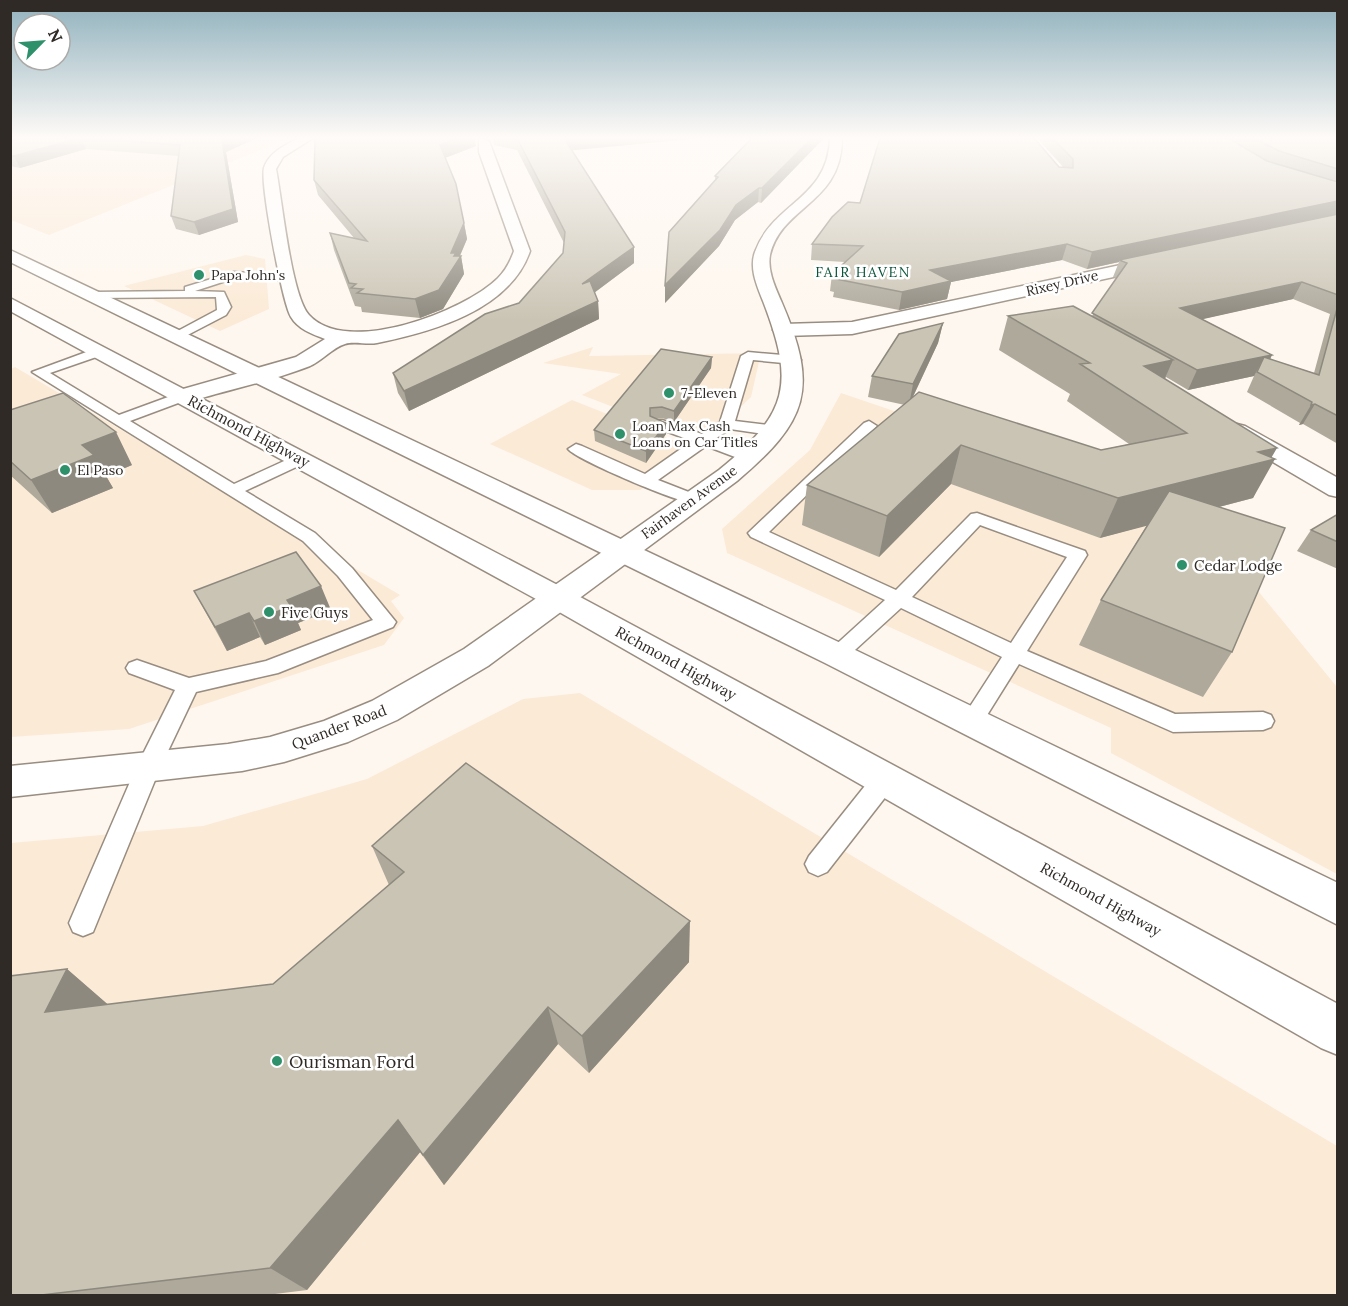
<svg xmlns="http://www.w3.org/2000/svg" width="1348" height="1306" viewBox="0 0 1348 1306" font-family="Lora,serif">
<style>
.built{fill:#fbead6}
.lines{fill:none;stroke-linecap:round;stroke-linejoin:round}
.service-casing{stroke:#988d80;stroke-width:3}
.minor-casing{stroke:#988d80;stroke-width:3}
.tertiary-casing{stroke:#988d80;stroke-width:3}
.trunk-casing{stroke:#988d80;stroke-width:3}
.service{fill:#fff;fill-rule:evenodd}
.minor{fill:#fff;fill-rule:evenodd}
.tertiary{fill:#fff;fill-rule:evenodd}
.trunk{fill:#fff;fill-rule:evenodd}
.wall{fill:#aea99b;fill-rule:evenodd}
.shaded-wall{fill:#8d897e}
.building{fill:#cac4b4;stroke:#8d897e;stroke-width:1.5}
.poi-dot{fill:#2e916c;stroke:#fff;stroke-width:2}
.labels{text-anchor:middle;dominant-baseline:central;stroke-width:5;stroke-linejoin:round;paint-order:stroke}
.far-neighbourhood-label{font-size:14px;letter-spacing:1.5px;fill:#0a543c;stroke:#fff}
.far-poi-label{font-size:14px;fill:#2f2a25;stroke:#fff;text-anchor:start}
.far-street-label{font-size:14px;fill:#2f2a25;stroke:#fff}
.street-label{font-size:15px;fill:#2f2a25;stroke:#fff}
.poi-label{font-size:15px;fill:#2f2a25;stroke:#fff;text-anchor:start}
.near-poi-label{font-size:18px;fill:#2f2a25;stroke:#fff;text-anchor:start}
</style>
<rect width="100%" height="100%" fill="#fef7ef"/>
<g class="built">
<polygon points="71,138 290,138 49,235 11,220 11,153"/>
<polygon points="246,255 265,259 269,309 220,331 124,286"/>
<polygon points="593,347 589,356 761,353 751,397 704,442 582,395 621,374 543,363"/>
<polygon points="15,367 400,595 391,601 404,618 384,645 129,729 11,737 11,369"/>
<polygon points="841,393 1194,513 1337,687 1337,874 1111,753 1111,728 727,553 722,529 810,450"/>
<polygon points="572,400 695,449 640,490 592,490 490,444"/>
<polygon points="580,693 1337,1146 1337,1295 11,1296 11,843 203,826 367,779 523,699"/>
</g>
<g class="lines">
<g class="service-casing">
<g id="service">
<polygon points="234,272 288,275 294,278 288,281 235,278 195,291 224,292 231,307 226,315 178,340 172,336 174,333 217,310 216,297 94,298 88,295 94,292 185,291 185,287"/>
<polygon points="100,347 107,351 105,354 50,373 119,415 179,393 189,393 189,399 130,421 234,484 295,456 307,456 309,459 307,462 245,491 315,533 352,568 396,622 393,627 278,673 196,692 160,768 93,932 83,936 73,932 69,923 136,768 175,690 129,673 126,668 129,663 137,660 189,678 266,661 373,620 338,576 303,541 32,372"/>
<path d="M748,352L794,356L801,360L794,364L753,360L735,421L777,426L785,431L777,436L730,429L715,439L755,454L757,457L755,460H743L706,446L658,480L699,496L701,500L699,504C687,507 577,460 568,449L576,444L582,446L645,474L692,441L652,426L650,423L652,420H662L702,434L720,422L741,356Z"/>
<path d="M869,421L877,426L874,429L769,532L896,590L971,514L977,513L1085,551L1087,555L1027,651L1175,714L1263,712L1271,715L1274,721L1271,727L1263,730L1173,732L1019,664L979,728L971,731L963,728L960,722L1002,657L901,608L844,660L837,662L830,660L826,655L830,650L885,600L751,537L748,533L864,423ZM980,525L1067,557L1011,643L912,597Z"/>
<polygon points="885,769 894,772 897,779 894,786 827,872 818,876 809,872 805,864 809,856 876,772"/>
</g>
</g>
<g class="minor-casing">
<g id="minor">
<path d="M298,138H313L283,157L276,169C282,199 291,295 309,315C347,357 465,311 498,278C506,270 510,262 514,251L479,152V138L489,141L530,251C510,310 432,332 377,343C367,345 354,341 345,344C332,348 323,360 310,366C272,381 231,389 192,401H176L173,396L176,391L296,357L325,339C312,334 298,329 291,317C282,302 260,182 264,168C269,152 285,146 298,138Z"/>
<polygon points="1158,257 1166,262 1164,266 852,334 783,336 773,330 783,324 852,322"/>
<polygon points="1237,424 1245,426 1338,478 1338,497 1329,495 1229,436 1225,431 1229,426"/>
</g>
</g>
<g class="tertiary-casing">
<path id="tertiary" d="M830,138H842C842,204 782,205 770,255C767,271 776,289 782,303C819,389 808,421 737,481L488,666L397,720L348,742L284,762L242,771L10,797V766L228,744L270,737L324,721L372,701L464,649L719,470C789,413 795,384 763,301C757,286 749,268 755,252C773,202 828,200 830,138Z"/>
</g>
<g class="trunk-casing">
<g id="trunk">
<polygon points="10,250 849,647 1338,883 1338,925 825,663 10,262"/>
<polygon points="10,298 569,591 1338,1004 1338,1055 1321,1048 547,605 10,311"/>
</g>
</g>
<use href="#service" class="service"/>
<use href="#minor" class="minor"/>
<use href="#tertiary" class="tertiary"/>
<use href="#trunk" class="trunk"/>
</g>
<g class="wall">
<polygon points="10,138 257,138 226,152 238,222 199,235 176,229 171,216 179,156 86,149 20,168 10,166"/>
<polygon points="493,138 701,138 572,150 634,263 594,293 598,301 599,319 409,411 398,393 393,373 519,303 563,253 564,243 517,150 494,145"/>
<polygon points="752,138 824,138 761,203 758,202 735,220 719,246 665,303 715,180 715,176"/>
<path d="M1037,138H1338V444L1303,424L1299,425L1300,423L1247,392L1254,376L1188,390L1166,377L1165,379L1272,457L1253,498L1219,507L1232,652L1203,697L1079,645L1101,600L1147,525L1100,538L951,484L879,557L802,525L807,485L905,405L868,397L872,376L943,323L938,343L912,399L1101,450L1129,444L1067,401L1070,394L999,350L1008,316H1092L1116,278L1113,277L1119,262L1087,269L1062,260L951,282L947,299L899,310L833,297L834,292L830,291L832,274L845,262L811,260L812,244L860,203L1059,167L1064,168ZM1293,299L1330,314L1314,373L1270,359L1272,355L1202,319Z"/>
<polygon points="476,146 445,158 464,223 467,239 460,256 461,256 464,274 443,309 420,318 362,312 361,307 355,306 334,250 330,233 354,238 318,195 314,180"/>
<polygon points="712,357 711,368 674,422 662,418 655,418 666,423 666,434 646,463 595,441 594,430"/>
<polygon points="10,410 132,465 106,476 113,488 52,513 10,475"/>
<polygon points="1338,514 1338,569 1297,551 1311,530"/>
<polygon points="194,591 331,610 298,623 301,630 265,645 260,637 227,651"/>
<polygon points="372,846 689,962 589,1073 558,1044 444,1185 420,1152 307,1290 259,1296 10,1296 67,969 108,1005 273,984 389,885"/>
</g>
<g class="shaded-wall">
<polygon points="10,138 27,138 10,143"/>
<polygon points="81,138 86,149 20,168 14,156"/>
<polygon points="227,138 257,138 226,152 238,222 199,235 194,222 222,141"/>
<polygon points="458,138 475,138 476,146 442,159 440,145"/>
<polygon points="564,138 701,138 565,151"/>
<polygon points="812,138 824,138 761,203 762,188"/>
<polygon points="759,188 758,202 735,220 719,246 665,303 665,285 736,205"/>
<polygon points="1338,201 1338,215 1119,260 1119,262 1087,269 1092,252"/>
<polygon points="464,223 467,239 457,262 461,256 464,274 443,309 420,318 415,299 451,253"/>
<polygon points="1067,244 1062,260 951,282 947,299 899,310 902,292 930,270"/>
<polygon points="634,247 634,263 583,301 582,284"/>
<polygon points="1302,282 1293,299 1172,326 1180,308"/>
<polygon points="598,301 599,319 409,411 404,391"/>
<polygon points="943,323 938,343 909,405 913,384"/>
<polygon points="1272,355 1262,374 1264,357 1254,376 1188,390 1197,370"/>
<polygon points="712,357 711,368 674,422 674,411"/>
<polygon points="1173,360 1157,396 1144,366"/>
<polygon points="1315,404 1303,424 1299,425 1311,405"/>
<polygon points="666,423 666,434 646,463 646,451"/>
<polygon points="116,432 132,465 106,476 113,488 52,513 31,480 82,445"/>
<polygon points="961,445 951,484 879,557 887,516"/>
<polygon points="1277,448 1270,460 1275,459 1253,498 1100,538 1118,498 1258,452"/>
<polygon points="321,586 331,610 298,623 301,630 265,645 254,621 287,600"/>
<polygon points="249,613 260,637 227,651 215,627"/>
<polygon points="690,921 689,962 589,1073 582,1036"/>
<polygon points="67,969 112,1008 45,1012"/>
<polygon points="548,1007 558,1044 444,1185 423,1155"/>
<polygon points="398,1120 421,1151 307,1290 270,1268"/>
</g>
<g class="building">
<polygon points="21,138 80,138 14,156 10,156 10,142"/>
<polygon points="86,138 227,138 222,141 233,209 194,222 171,216 180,145"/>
<polygon points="315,138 458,138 440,145 456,184 464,223 451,253 456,253 454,256 461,256 439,290 415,299 357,293 363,289 351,288 356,284 349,283 330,233 367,241 314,180"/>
<polygon points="517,138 564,138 634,247 582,284 590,281 598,301 404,391 393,373 485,314 519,303 563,253 565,232"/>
<polygon points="752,138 812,138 762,188 759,188 736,205 720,230 665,285 669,232 718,177 715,176"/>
<polygon points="880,138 1034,138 1059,167 1073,168 1073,159 1052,138 1228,138 1267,161 1338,182 1338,201 1092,252 1067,244 930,270 951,281 902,292 836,279 840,275 832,274 863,246 812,244 832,217 848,202 860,203"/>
<polygon points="1254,138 1338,138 1338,169 1279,151"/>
<polygon points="1338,214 1338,295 1302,282 1180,308 1272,355 1197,370 1092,313 1127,263 1119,260"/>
<polygon points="1338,305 1337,331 1338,416 1315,404 1311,405 1312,402 1257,372 1264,357 1319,375"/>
<polygon points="1073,306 1173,360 1144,366 1277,448 1258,452 1275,459 1118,498 961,445 887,516 807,485 919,392 1101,450 1187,433 1080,364 1090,363 1008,316"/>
<polygon points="943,323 913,384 872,376 899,334"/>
<polygon points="661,349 712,357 674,411 662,407 650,408 650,416 666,423 646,451 594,430"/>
<polygon points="63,393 116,432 82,445 94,455 31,480 10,461 10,410"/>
<polygon points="1169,491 1285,528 1232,652 1101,600"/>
<polygon points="1338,514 1338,542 1311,530"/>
<polygon points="296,552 321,586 287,600 291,606 254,621 249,613 215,627 194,591"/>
<polygon points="466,763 690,921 582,1036 548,1007 423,1155 398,1120 270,1268 33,1296 10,1296 10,976 67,969 45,1012 273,984 404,872 372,846"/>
</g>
<linearGradient id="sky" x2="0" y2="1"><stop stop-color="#90b1bd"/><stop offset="0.43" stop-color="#fffbf8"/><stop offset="1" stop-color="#fffbf8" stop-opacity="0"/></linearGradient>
<rect width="1348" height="321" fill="url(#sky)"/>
<g class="poi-dot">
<circle cx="199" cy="275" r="6"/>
<circle cx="669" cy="393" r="6"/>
<circle cx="620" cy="434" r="6"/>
<circle cx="65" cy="470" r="6"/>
<circle cx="1182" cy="565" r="6"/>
<circle cx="269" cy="612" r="6"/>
<circle cx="277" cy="1061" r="6"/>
</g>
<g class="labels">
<g class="far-neighbourhood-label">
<text x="863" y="272">FAIR HAVEN</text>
</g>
<g class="far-poi-label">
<text x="211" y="275">Papa John's</text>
<text x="681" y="393">7-Eleven</text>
<text x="632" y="426">Loan Max Cash<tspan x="632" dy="16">Loans on Car Titles</tspan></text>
<text x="77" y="470">El Paso</text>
</g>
<g class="far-street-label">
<text transform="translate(1062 283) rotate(-13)">Rixey Drive</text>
<text transform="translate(689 502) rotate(-36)">Fairhaven Avenue</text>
</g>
<g class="street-label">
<text transform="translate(249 431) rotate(28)">Richmond Highway</text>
<text transform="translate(676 663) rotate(29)">Richmond Highway</text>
<text transform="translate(339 727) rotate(-21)">Quander Road</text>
<text transform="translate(1101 899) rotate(29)">Richmond Highway</text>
</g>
<g class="poi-label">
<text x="1194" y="565">Cedar Lodge</text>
<text x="281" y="612">Five Guys</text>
</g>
<g class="near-poi-label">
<text x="289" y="1061">Ourisman Ford</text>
</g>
</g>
<rect width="1348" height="1306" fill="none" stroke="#2f2a25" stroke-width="24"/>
<g transform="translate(42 42) rotate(65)"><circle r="28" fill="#ffffff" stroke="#acaaa8" stroke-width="1.5"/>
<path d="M0-4.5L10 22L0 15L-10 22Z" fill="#2e916c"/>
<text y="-9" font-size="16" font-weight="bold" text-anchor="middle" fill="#2f2a25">N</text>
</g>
</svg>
